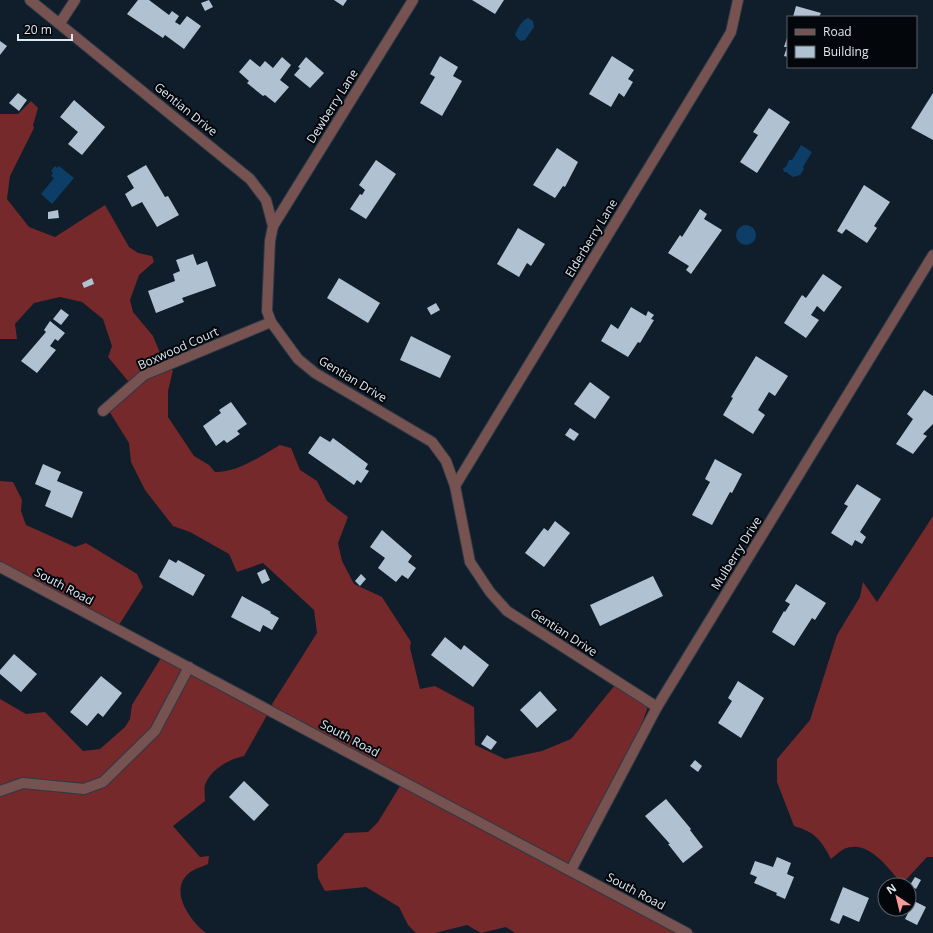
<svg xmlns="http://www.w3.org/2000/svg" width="933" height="933" viewBox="0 0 933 933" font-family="'Open Sans',sans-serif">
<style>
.forest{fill:#76292b}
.water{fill:#0d3e67}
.building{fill:#b0c1d2}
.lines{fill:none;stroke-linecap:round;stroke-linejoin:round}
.service-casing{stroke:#2d3946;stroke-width:12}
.minor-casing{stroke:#2d3946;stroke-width:12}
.tertiary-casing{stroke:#2d3946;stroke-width:12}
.service{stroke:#765250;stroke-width:10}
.minor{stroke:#765250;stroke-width:10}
.tertiary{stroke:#765250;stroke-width:10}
.labels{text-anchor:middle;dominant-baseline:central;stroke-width:4;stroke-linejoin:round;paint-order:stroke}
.street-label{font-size:12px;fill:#dfe7f0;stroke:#03070c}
</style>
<rect width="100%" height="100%" fill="#101d2a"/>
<g class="forest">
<path d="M31,101L38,108L33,125L34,128L10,176L7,199L29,227L55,237L105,205L129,247L138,253L152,256L154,262L139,275L130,300L133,312L153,336L167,370H173L168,391V417L194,456L209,465L215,472C239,472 259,457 280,445L291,448L300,470L317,481L327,501L348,517L338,543L342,561L354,584L382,597L411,642L410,648L420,689L435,686L474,707L475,745L505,759L542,751L571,739L615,685L649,704L632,750L575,870L695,933H515L506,927L481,933L467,925L435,933H416L408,925L399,907L366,887L325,891L318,878L317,865L345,833L368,832L378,822L403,781L274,710L272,704L317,633L314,610L263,563L237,572L229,554L190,532L173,526L145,490L131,462L129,443L109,411L133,387L108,357L112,346L103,319L82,302L60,297L34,303L15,324L17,339H0V114H18Z"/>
<polygon points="0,481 13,482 22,500 21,511 26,525 75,547 86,543 137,574 143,587 119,625 114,626 0,565"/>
<path d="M933,516V857H927L902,884C889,869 868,838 844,849C840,851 835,856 831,859C821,840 815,832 794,826L777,782V759L810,720L837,635L860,597L863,582L877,602Z"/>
<path d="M164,653L270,707L266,717L244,756C229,759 210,770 205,785C204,790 205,796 205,801L173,826L200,857L209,856L208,864C202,867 193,869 188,874C169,891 190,921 206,933H0V699L26,714L45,712L83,751L100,749L125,727L130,719L132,705Z"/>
</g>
<g class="water">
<path d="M528,18L533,21L534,27L525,40L520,41L515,35C517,29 522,20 528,18Z"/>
<polygon points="801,145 812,152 803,167 804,169 800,175 793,177 786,172 784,172 783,168 786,167 789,160 792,160"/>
<polygon points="55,166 57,168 59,166 74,178 52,204 41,194 54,178 51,176 53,173 51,171"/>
<circle cx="746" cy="235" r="10"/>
</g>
<g class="building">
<polygon points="138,0 149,0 169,15 172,11 179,16 175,22 180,25 187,16 201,26 184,49 165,35 163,38 127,14"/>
<polygon points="209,0 213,7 205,11 201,3"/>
<polygon points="334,0 347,0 343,6"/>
<polygon points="472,0 504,0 495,14"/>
<polygon points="796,6 821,13 819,17 793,17"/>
<polygon points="788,35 788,57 784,56 787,47 784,47"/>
<polygon points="0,41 7,46 0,55"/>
<polygon points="440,56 458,67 453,76 462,81 442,116 420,103 435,77 430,74"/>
<polygon points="612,56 634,70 628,79 633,82 624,97 619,93 611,107 589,94"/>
<polygon points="282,57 291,65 280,80 289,87 275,103 265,95 263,96 247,83 249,81 239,72 250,59 260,67 265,61 273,68"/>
<polygon points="306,57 324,73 310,88 294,75 300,68 298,67"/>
<polygon points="18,93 27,100 19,111 9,103"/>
<polygon points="933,93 933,140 911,128"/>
<polygon points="74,100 105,127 82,155 68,144 78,132 60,117"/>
<polygon points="769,108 790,122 757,173 740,162 758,135 753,132"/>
<polygon points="557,148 578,162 565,187 563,186 555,198 533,185"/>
<polygon points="376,160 396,174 366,219 350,209 360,194 362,195 365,190 359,185"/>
<polygon points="146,165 165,197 168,196 179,215 157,227 142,202 132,207 125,194 134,188 127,176"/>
<polygon points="864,185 890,202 874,226 877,228 867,243 846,229 842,234 837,231"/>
<polygon points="700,209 707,214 704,219 722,230 691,274 686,270 689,266 668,253 680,235 682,237"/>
<polygon points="58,210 59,218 48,219 48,212"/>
<polygon points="518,228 545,244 531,266 527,263 519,277 497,264"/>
<polygon points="193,254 197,265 207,261 216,286 182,298 184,302 156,313 148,291 175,281 173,274 180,271 176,260"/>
<polygon points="823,274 842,287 824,312 817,306 811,315 819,320 806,338 784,323 802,295 806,298"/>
<polygon points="92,278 94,284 84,288 82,283"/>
<polygon points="339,278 380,303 368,323 327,298"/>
<polygon points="436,303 440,310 431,315 427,308"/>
<polygon points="631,307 646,316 648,311 654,315 651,319 654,320 640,343 638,342 628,357 601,341 611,324 618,329"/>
<polygon points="61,309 69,315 61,325 53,319"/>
<polygon points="50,321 65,333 58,341 55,339 50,346 56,350 37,373 21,361 46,332 44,330"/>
<polygon points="411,336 451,356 440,378 400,360"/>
<polygon points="756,356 788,376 775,396 769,392 758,410 765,415 753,434 723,415 733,398 731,397"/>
<polygon points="590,382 610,397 595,419 574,404"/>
<polygon points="924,390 933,396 933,424 923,434 927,436 913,454 896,444 913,419 907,414"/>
<polygon points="231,402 247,424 237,431 240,434 227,443 224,440 216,446 203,426 221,413 219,410"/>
<polygon points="570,428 579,434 574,441 565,435"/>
<polygon points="320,436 330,442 333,438 368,464 365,469 369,471 361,483 357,480 354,485 308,453"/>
<polygon points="715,459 742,474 732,493 730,492 712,525 692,515 710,482 705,479"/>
<polygon points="43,464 61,472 57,481 83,492 72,518 45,506 51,491 35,484"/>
<polygon points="857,484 881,499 860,532 866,537 862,544 855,540 852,546 831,533 848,506 844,504"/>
<polygon points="555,521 570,533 544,567 525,553 544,528 548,531"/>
<polygon points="382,530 412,556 408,562 416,568 408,579 402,575 396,582 378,568 385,558 370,547"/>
<polygon points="169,559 176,563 178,560 205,575 193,596 159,577"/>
<polygon points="265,569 270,580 262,584 257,573"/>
<polygon points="361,574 366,579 360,586 355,581"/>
<polygon points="653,576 663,596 600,626 590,605"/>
<polygon points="796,584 826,603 815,620 812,618 794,646 772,632 784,611 785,612 790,604 785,601"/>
<polygon points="242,596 271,612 270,613 279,618 272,630 263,625 260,632 231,617"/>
<polygon points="445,637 461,650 464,645 489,665 473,687 431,655"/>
<polygon points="14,654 37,674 21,692 0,674 0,670"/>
<polygon points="101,676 122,693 103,717 98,713 87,726 70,712"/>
<polygon points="738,681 764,698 741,738 718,723 732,701 728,698"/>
<polygon points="540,691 557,710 537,728 520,710"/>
<polygon points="487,735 497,742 491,750 481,744"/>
<polygon points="695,760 702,766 698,772 690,766"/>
<polygon points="244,781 269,805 254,821 229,797"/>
<polygon points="666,799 691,829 690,830 703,847 683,863 668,844 670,844 645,816"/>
<polygon points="777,857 791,863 787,874 794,877 785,899 776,895 777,893 754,883 757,877 750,874 755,861 773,867"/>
<polygon points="915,877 921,880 916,889 910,885"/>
<polygon points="843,887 869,898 859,922 843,915 839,924 830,920"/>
<polygon points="914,901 926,907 917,925 905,919"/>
</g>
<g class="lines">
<g class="service-casing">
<polyline id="service" points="0,791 23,783 84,789 103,782 155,731 189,667"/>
</g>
<g class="minor-casing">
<g id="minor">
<polyline points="30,0 250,179 266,200 273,226 270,241 267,311 271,322 298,359 315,373 432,442 446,461 455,486 470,562 490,592 507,611 657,707"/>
<polyline points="60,23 75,0"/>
<polyline points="273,226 413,0"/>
<polyline points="103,411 144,375 271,322"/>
<polyline points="455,486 718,54 731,32 738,0"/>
<polyline points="571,870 657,707 933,255"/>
</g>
</g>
<g class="tertiary-casing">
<polyline id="tertiary" points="0,567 687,933"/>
</g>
<use href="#service" class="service"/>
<use href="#minor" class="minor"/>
<use href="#tertiary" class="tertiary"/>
</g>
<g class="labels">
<g class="street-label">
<text transform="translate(332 106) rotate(-58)">Dewberry Lane</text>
<text transform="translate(186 109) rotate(39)">Gentian Drive</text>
<text transform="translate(591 238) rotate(-59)">Elderberry Lane</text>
<text transform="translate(178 348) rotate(-24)">Boxwood Court</text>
<text transform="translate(353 379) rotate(31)">Gentian Drive</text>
<text transform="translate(736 553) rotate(-58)">Mulberry Drive</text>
<text transform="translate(64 586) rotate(28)">South Road</text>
<text transform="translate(564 632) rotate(33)">Gentian Drive</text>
<text transform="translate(350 738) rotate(28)">South Road</text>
<text transform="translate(636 891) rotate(28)">South Road</text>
</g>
</g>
<rect x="787" y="16" width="130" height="52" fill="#03070c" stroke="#5b6167"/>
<rect x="795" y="29" width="20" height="6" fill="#765250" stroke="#5b6167"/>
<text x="823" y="36" font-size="12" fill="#dfe7f0">Road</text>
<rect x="795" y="46" width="20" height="12" fill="#b0c1d2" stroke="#5b6167"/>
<text x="823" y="56" font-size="12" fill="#dfe7f0">Building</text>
<g transform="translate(897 897) rotate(325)"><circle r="19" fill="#03070c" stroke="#5b6167"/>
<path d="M0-3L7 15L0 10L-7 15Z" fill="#f59b98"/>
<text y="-6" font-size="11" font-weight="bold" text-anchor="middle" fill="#dfe7f0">N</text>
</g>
<path d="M18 34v6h54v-6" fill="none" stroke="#dfe7f0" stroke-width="2"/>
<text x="24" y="34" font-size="12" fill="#dfe7f0" stroke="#03070c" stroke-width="3" paint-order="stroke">20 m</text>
</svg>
